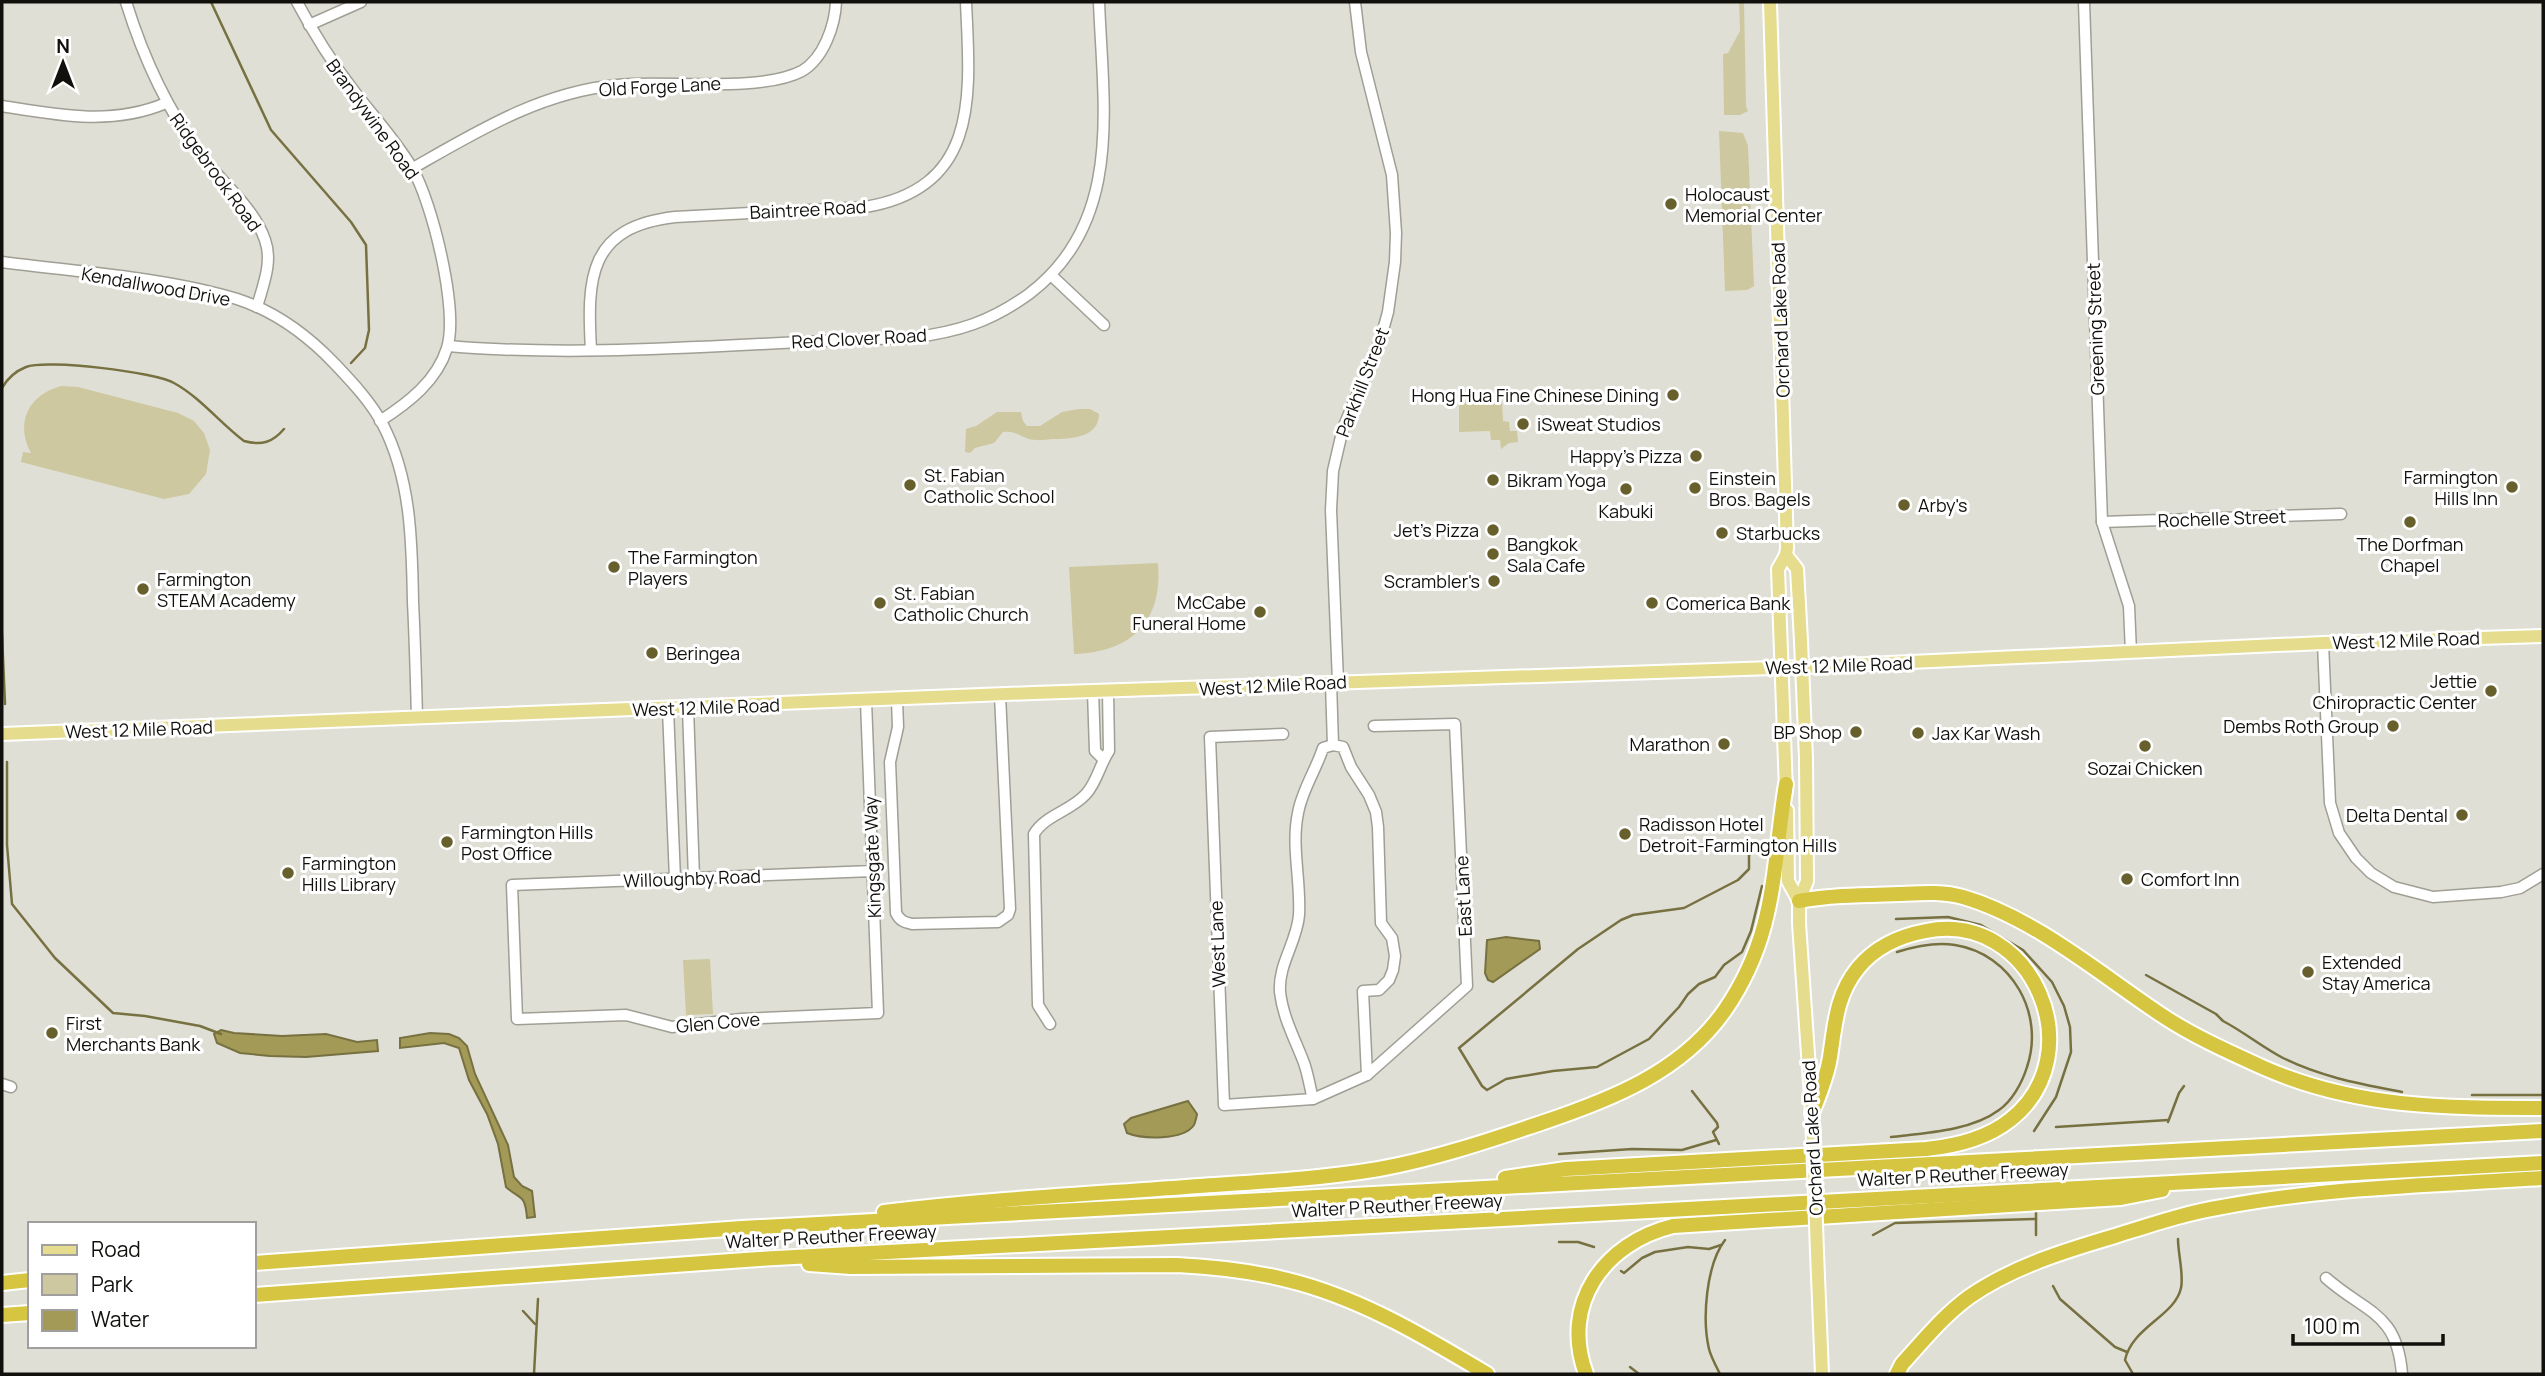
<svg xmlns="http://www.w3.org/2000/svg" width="2545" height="1376" viewBox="0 0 2545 1376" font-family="Manrope,sans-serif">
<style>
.green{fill:#cdc89f}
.water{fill:#a39a57;stroke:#777141;stroke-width:2}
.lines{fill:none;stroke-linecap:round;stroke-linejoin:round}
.stream{stroke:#777141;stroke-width:2.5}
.minor-casing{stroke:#a09f95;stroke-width:13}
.major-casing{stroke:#fff;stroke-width:16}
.highway-casing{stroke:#fff;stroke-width:18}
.minor{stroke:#fff;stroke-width:10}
.major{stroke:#e6dc8d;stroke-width:12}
.highway{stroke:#d6c541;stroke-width:14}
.major-bridge-casing{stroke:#fff;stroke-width:16;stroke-linecap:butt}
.major-bridge{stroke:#e6dc8d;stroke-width:12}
.poi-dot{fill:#67602c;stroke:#fff;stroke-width:2.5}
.labels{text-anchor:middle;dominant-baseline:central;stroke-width:6;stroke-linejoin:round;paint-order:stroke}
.street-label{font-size:18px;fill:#11100d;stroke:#fff}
.poi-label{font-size:18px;fill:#11100d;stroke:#fff;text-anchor:start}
</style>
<rect width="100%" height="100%" fill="#e0dfd5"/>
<g class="green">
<polygon points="1739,2 1744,2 1746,106 1748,111 1740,115 1724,115 1723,54 1728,53 1740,31"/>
<polygon points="1719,131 1743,133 1748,146 1754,286 1747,290 1725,291"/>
<path d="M61,386L78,387L178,413L194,421L204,433L210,450L206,474L189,494L164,499L21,462L23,452L31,453C15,423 28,395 61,386Z"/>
<polygon points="1502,400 1503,421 1509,422 1510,431 1517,431 1518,442 1509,443 1501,449 1500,440 1491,440 1490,431 1459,432 1459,402"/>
<path d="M1079,409H1090L1099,414C1099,438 1070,439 1052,439C1045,440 1036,441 1029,439C1019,436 1016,431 1003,432L994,443L975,448L970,453L965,452L966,429L976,426L997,412H1021L1023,421L1027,426H1040L1062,412Z"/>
<path d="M1158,563C1163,622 1131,652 1074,654L1069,567Z"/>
<polygon points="710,959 713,1014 686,1015 683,960"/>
</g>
<g class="water">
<polygon points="1506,937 1539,941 1540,949 1493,982 1488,980 1485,973 1487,940"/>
<polygon points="221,1030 234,1033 282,1036 326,1034 357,1042 377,1040 378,1051 306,1057 270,1056 240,1053 217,1043 214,1034"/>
<path d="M430,1033L449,1034L459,1038L467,1046L475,1074L508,1145L514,1177L522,1186L532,1191L535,1217L527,1218C525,1193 520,1200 506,1187L498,1144L487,1114L469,1080L459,1048L444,1043L400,1048V1038Z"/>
<path d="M1188,1101L1197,1114C1197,1115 1195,1123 1194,1125C1183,1141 1142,1139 1127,1133L1124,1124L1131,1118Z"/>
</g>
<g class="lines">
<g class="stream">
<polyline points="211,2 271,130 351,222 366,245 369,330 365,348 351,363"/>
<path d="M2,388C7,379 16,371 26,367C46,359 156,372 174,383C201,398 220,423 244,441C262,446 273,442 284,429"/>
<polyline points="2,634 5,704"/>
<polyline points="7,762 7,845 12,904 55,958 113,1013 145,1016 200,1026 221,1034"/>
<polyline points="1752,852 1749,855 1749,869 1738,880 1684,908 1633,915 1621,920 1578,949 1459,1048 1482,1086 1487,1090 1506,1079 1553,1071 1597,1067 1649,1039 1679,1007 1688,994 1699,984 1715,977 1724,965 1742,952 1751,931 1762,886"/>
<polyline points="1896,919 1948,917 1981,925 2023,950 2052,982 2064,1006 2070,1027 2071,1052 2056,1097 2034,1131"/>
<path d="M2146,975L2216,1014L2223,1021C2244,1032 2262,1047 2283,1058C2321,1077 2361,1084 2402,1092"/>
<polyline points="1692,1091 1717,1123 1718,1127 1713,1132 1719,1144"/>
<polyline points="2472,1095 2543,1095"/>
<polyline points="2168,1122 2179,1093 2184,1086"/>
<polyline points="2056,1127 2168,1120"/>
<path d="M1891,1137C1925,1133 1971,1131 1999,1110C2012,1101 2022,1083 2027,1067C2045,1014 2012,954 1955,945C1936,942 1916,946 1897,952"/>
<polyline points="1559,1154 1632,1149 1682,1150 1716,1140"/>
<polyline points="2036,1210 2036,1235"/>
<polyline points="1873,1235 1895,1223 2036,1219"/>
<polyline points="1559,1242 1578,1242 1594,1247"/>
<polyline points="1621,1271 1624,1273 1642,1258 1655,1252 1688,1247 1709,1249 1721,1245"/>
<polyline points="2053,1286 2060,1299 2115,1347 2127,1352"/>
<polyline points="523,1311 535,1324"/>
<polyline points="1630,1367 1639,1374"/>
<polyline points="534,1374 538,1299"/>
<path d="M1720,1374C1716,1366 1711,1357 1709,1349C1702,1319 1706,1265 1725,1240"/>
<path d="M2133,1374L2125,1360C2132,1327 2175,1316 2181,1288C2184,1275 2178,1254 2178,1239"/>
</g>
<g class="minor-casing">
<g id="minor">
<path d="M126,2C143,57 166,108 201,155C221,182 254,207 265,240C273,262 263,285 257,307"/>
<path d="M297,2C313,32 330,60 351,87C371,114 395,139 412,168C432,201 459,311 447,348C437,381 408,403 380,421"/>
<polyline points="2084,2 2102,522 2129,606 2131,653"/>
<polyline points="309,25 361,2"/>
<path d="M2,106C57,115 112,126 166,103"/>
<path d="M413,168C478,131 541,92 617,85C666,80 760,93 802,71C824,58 835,25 836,2"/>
<path d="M2,262C77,272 165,277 237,299C274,311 308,336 334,363C352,382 371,402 383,425C411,479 412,542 413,602C415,641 416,679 417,718"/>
<polyline points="1051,275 1104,325"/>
<path d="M448,346C602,359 757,341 910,338C958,332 990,322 1029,294C1124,222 1103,107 1099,2"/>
<path d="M591,350C587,278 588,227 675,217L865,207C981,188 970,93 966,2"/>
<polyline points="2102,522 2341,514"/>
<polyline points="2323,643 2330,803 2339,833 2356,858 2371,873 2394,887 2433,897 2501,892 2520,888 2543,874"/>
<polyline points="1338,682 1331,510 1333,471 1343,428 1380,341 1388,312 1395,262 1396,233 1392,175 1361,52 1355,2"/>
<polyline points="1331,683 1333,745"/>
<polyline points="1093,691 1095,751 1103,759"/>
<path d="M897,700L898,727L890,762L896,913C900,921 904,922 912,924L998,922L1008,915L1010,909L1000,695"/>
<polyline points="866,701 878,1013 741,1019 672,1027 626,1015 517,1019 512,885 873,871"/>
<polyline points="688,708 694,878"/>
<polyline points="668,709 675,879"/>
<polyline points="1283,734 1210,737 1224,1105 1313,1099 1367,1075 1467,986 1455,724 1374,726"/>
<polyline points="1333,745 1343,747 1351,767 1369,795 1376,812 1378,827 1381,923 1392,938 1395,956 1393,970 1389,980 1379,990 1363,991 1367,1075"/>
<path d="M1050,1024L1038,1005L1034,834C1045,815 1071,811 1086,794C1097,782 1100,764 1109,751L1108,691"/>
<polyline points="2,1084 11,1087"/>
<path d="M1313,1099C1310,1088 1308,1074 1304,1063C1295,1039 1283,1018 1280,992C1278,964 1297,942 1299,915C1301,881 1291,846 1298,813C1302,790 1316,770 1323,748L1333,745"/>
<path d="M2326,1278C2367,1314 2397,1312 2402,1374"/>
</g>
</g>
<g class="major-casing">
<g id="major">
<polyline points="1770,2 1787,548 1786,555 1778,569 1786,791"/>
<polyline points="1786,555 1797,569 1801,641 1806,758 1807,881 1799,901 1799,923 1812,1113"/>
<polyline points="2,734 1033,693 1803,667 2323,643 2543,636"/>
<polyline points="1787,810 1788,881 1799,901"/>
<polyline points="1817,1252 1822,1374"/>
</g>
</g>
<g class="highway-casing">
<g id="highway">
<path d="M1799,901C1832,895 1865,895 1899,894C1920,893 1943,891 1963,897C2035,918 2101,975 2163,1016C2193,1036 2229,1052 2262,1067C2354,1108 2445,1108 2543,1108"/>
<path d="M1505,1178L1566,1169L1926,1149C1956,1146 1986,1139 2010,1120C2094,1054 2032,910 1926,931C1899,936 1876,946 1858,968C1836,995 1835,1025 1830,1057C1827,1077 1819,1095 1812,1113"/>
<path d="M884,1212C989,1199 1094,1194 1199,1186C1259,1182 1319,1179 1379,1169C1434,1159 1488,1141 1541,1123C1610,1100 1682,1072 1725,1010C1777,934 1772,870 1786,784"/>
<polyline points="254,1263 742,1228 2543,1131"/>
<path d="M809,1264L851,1267L1177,1265C1218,1267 1260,1272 1299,1283C1367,1302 1427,1338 1487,1374"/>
<polyline points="2,1283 30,1280"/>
<polyline points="254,1295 759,1259 2543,1163"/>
<polyline points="2,1315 30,1313"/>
<path d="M1586,1374C1560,1304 1604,1243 1673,1226L2121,1198L2162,1190"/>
<path d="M1897,1374L1902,1364C1923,1341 1943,1316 1969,1297C2012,1267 2064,1251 2115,1236C2150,1225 2185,1213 2222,1207C2327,1187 2437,1185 2543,1178"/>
</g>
</g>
<use href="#minor" class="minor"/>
<use href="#major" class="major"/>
<use href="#highway" class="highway"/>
<g class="major-bridge-casing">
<polyline id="major-bridge" points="1812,1113 1817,1252"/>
</g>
<use href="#major-bridge" class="major-bridge"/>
</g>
<g class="poi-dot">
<circle cx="1671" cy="204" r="7"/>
<circle cx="1673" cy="395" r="7"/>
<circle cx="1523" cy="424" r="7"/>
<circle cx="1696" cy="456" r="7"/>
<circle cx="1493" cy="480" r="7"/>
<circle cx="910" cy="485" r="7"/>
<circle cx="2512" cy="487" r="7"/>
<circle cx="1695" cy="488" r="7"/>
<circle cx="1626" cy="489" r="7"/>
<circle cx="1904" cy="505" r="7"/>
<circle cx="2410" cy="522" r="7"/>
<circle cx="1493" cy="530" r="7"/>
<circle cx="1722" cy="533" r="7"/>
<circle cx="1493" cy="554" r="7"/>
<circle cx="614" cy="567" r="7"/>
<circle cx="1494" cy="581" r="7"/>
<circle cx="143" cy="589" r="7"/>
<circle cx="880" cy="603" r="7"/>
<circle cx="1652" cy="603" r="7"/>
<circle cx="1260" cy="612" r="7"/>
<circle cx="652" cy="653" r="7"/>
<circle cx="2491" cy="691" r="7"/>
<circle cx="2393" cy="726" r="7"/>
<circle cx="1856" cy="732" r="7"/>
<circle cx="1918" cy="733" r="7"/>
<circle cx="1724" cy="744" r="7"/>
<circle cx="2145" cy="746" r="7"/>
<circle cx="2462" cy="815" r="7"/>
<circle cx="1625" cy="834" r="7"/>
<circle cx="447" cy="842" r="7"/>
<circle cx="288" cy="873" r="7"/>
<circle cx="2127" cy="879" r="7"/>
<circle cx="2308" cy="972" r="7"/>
<circle cx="52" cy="1033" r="7"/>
</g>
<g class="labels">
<g class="street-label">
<text transform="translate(660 86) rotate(-3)">Old Forge Lane</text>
<text transform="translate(373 119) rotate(54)">Brandywine Road</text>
<text transform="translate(216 172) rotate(54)">Ridgebrook Road</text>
<text transform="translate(808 209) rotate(-3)">Baintree Road</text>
<text transform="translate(156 286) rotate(10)">Kendallwood Drive</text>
<text transform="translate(1780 320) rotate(-92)">Orchard Lake Road</text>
<text transform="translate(2095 329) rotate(-92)">Greening Street</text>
<text transform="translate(859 338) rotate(-3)">Red Clover Road</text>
<text transform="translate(1362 382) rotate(-69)">Parkhill Street</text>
<text transform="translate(2222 518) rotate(-2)">Rochelle Street</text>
<text transform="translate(2406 640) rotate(-2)">West 12 Mile Road</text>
<text transform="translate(1839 665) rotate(-2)">West 12 Mile Road</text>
<text transform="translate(1273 685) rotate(-3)">West 12 Mile Road</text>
<text transform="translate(706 707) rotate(-2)">West 12 Mile Road</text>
<text transform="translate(139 729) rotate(-2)">West 12 Mile Road</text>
<text transform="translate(872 857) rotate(-92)">Kingsgate Way</text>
<text transform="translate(692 878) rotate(-2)">Willoughby Road</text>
<text transform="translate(1463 896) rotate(-93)">East Lane</text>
<text transform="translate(1217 944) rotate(-92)">West Lane</text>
<text transform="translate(718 1022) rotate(-5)">Glen Cove</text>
<text transform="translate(1812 1138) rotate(-93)">Orchard Lake Road</text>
<text transform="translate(1963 1174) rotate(-3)">Walter P Reuther Freeway</text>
<text transform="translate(1397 1205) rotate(-3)">Walter P Reuther Freeway</text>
<text transform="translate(831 1236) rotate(-3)">Walter P Reuther Freeway</text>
</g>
<g class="poi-label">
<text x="1685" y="194">Holocaust<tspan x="1685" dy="21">Memorial Center</tspan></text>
<text x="1659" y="395" text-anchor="end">Hong Hua Fine Chinese Dining</text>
<text x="1537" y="424">iSweat Studios</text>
<text x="1682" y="456" text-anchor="end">Happy's Pizza</text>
<text x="924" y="475">St. Fabian<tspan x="924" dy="21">Catholic School</tspan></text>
<text x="2498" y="477" text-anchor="end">Farmington<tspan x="2498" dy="21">Hills Inn</tspan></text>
<text x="1709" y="478">Einstein<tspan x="1709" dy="21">Bros. Bagels</tspan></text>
<text x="1507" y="480">Bikram Yoga</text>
<text x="1918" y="505">Arby's</text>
<text x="1626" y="511" text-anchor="middle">Kabuki</text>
<text x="1479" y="530" text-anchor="end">Jet's Pizza</text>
<text x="1736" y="533">Starbucks</text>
<text x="1507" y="544">Bangkok<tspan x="1507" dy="21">Sala Cafe</tspan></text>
<text x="2410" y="544" text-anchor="middle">The Dorfman<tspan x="2410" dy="21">Chapel</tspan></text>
<text x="628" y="557">The Farmington<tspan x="628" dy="21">Players</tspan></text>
<text x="157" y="579">Farmington<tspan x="157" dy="21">STEAM Academy</tspan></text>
<text x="1480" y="581" text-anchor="end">Scrambler's</text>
<text x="894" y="593">St. Fabian<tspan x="894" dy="21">Catholic Church</tspan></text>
<text x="1246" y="602" text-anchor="end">McCabe<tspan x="1246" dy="21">Funeral Home</tspan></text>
<text x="1666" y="603">Comerica Bank</text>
<text x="666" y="653">Beringea</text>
<text x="2477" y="681" text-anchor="end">Jettie<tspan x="2477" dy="21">Chiropractic Center</tspan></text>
<text x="2379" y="726" text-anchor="end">Dembs Roth Group</text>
<text x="1842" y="732" text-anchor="end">BP Shop</text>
<text x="1932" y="733">Jax Kar Wash</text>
<text x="1710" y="744" text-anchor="end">Marathon</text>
<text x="2145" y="768" text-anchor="middle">Sozai Chicken</text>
<text x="2448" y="815" text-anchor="end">Delta Dental</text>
<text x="1639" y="824">Radisson Hotel<tspan x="1639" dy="21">Detroit-Farmington Hills</tspan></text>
<text x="461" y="832">Farmington Hills<tspan x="461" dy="21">Post Office</tspan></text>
<text x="302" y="863">Farmington<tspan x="302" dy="21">Hills Library</tspan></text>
<text x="2141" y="879">Comfort Inn</text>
<text x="2322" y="962">Extended<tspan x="2322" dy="21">Stay America</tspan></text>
<text x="66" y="1023">First<tspan x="66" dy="21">Merchants Bank</tspan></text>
</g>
</g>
<rect width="2545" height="1376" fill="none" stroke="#11100d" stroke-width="7"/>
<rect x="28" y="1222" width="228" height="126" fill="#ffffff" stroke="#a09f9e" stroke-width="2"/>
<rect x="42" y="1245" width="35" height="10" fill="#e6dc8d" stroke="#a09f9e" stroke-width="2"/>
<text x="91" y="1257" font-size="21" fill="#11100d">Road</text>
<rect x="42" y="1274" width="35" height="21" fill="#cdc89f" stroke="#a09f9e" stroke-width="2"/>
<text x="91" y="1292" font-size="21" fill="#11100d">Park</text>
<rect x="42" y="1310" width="35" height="21" fill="#a39a57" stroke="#a09f9e" stroke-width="2"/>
<text x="91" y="1327" font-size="21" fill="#11100d">Water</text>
<g transform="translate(63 63)" stroke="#ffffff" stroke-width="5" paint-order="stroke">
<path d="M0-5L12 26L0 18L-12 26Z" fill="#11100d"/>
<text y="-10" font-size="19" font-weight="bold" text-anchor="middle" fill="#11100d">N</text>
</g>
<path d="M2293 1334v10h150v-10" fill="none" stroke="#11100d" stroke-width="3.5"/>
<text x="2304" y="1334" font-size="21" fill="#11100d" stroke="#ffffff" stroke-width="5" paint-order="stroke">100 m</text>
</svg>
